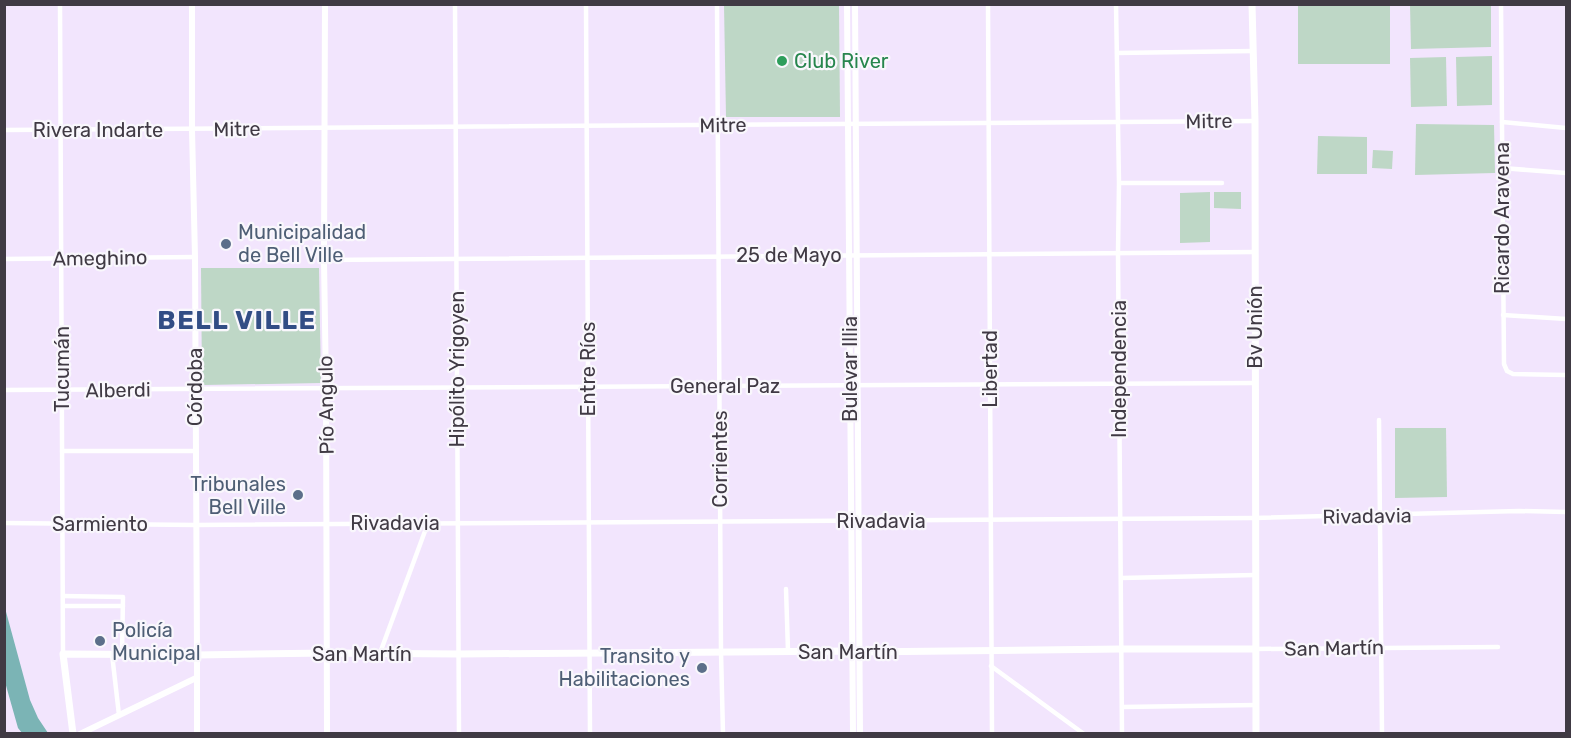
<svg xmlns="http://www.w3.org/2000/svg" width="1571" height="738" viewBox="0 0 1571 738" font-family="Rubik,sans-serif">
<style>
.green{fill:#bed7c6}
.water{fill:#7bb4b5}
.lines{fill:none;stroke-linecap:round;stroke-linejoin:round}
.minor{stroke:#fff;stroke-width:4.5}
.tertiary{stroke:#fff;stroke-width:6}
.secondary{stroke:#fff;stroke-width:7}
.leisure-dot{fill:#2e9e5b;stroke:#f9f7fc;stroke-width:2}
.service-dot{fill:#5c6f8a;stroke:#f9f7fc;stroke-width:2}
.labels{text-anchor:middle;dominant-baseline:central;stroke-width:4.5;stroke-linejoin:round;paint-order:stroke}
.leisure-label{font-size:20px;fill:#27864d;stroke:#f9f7fc;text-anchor:start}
.street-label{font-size:20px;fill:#403a44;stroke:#f9f7fc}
.service-label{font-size:20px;fill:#4e5e75;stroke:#f9f7fc;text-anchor:start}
.district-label{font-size:26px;font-weight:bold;letter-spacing:1.5px;fill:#324d85;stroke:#f9f7fc}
</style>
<rect width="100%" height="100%" fill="#f2e5fd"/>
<g class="green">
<polygon points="724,5 839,5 840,117 726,117"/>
<rect x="1298" y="5" width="92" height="59"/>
<polygon points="1410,5 1491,5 1491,47 1411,49"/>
<polygon points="1492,56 1492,105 1457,106 1456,57"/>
<polygon points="1446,57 1447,106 1411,107 1410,58"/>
<polygon points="1416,124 1494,125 1495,173 1415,175"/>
<polygon points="1318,136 1367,137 1367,174 1317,174"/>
<polygon points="1373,150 1393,151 1392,169 1372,168"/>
<polygon points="1210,192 1210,242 1180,243 1180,193"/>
<polygon points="1214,192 1241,192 1241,209 1214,208"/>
<polygon points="201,268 319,268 321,383 204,385 202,383"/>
<polygon points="1395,428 1446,428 1447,497 1395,498"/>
</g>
<polygon class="water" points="5,608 30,700 38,718 48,733 22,733 18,728 5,682"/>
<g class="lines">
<g class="minor">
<polyline points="60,4 63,654"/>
<polyline points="455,4 459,734"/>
<polyline points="586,4 590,734"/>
<polyline points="717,4 721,652 723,734"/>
<polyline points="988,4 992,734"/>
<polyline points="1116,4 1119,183 1118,253 1122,734"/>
<polyline points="1501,4 1504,364 1507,371 1513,374 1566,375"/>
<polyline points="1117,53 1253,51"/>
<polyline points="1502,122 1566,128"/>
<polyline points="4,130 1255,121"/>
<polyline points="1502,168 1566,173"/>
<polyline points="1119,183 1222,183"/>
<polyline points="4,259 195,257"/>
<polyline points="324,260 1255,252"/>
<polyline points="1503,315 1566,319"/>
<polyline points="4,390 1255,383"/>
<polyline points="1379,420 1382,734"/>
<polyline points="62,451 195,451"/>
<polyline points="4,523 196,525 1255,518 1519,511 1566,512"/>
<polyline points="1121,578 1255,575"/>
<polyline points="786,589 788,651"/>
<polyline points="63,596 123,597 122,654"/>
<polyline points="63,606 123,606"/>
<polyline points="1256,649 1498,647"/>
<polyline points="380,653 428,523"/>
<polyline points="112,654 119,715"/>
<polyline points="991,666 1084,734"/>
<polyline points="1122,707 1256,705"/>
</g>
<g class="tertiary">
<polyline points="192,4 192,130 195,257 197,655 197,734"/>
<polyline points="325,4 324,260 326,388 327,734"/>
<polyline points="847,4 853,734"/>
<polyline points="855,4 860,734"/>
<polyline points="80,734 196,678"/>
</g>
<g class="secondary">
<polyline points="1252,4 1255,121 1256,734"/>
<polyline points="73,734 63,654 197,655 327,653 459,654 852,651 859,652 1121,649 1256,649"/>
</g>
</g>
<circle class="leisure-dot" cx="782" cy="61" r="6"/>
<g class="service-dot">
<circle cx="226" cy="244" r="6"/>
<circle cx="298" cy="495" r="6"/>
<circle cx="100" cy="641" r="6"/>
<circle cx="702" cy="668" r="6"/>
</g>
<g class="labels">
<g class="leisure-label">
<text x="794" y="61">Club River</text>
</g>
<g class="street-label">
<text transform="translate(1209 121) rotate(-1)">Mitre</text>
<text transform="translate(723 125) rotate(-1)">Mitre</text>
<text transform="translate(237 129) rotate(-1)">Mitre</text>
<text x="98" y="130">Rivera Indarte</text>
<text transform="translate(1502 218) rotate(-90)">Ricardo Aravena</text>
<text x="789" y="255">25 de Mayo</text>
<text transform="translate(100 258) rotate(-1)">Ameghino</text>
<text transform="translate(1255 327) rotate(-90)">Bv Unión</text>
<text transform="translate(62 369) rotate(-90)">Tucumán</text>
<text transform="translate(457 369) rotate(-90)">Hipólito Yrigoyen</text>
<text transform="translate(588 369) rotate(-90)">Entre Ríos</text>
<text transform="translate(850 369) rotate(-90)">Bulevar Illia</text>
<text transform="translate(990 369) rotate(-90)">Libertad</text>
<text transform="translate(1119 369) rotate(-90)">Independencia</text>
<text x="725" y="386">General Paz</text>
<text transform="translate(195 387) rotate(-90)">Córdoba</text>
<text transform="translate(118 390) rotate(-1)">Alberdi</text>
<text transform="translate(326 405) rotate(-91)">Pío Angulo</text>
<text transform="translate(720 459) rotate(-90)">Corrientes</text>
<text transform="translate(1367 516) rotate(-1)">Rivadavia</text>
<text x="881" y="521">Rivadavia</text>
<text x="395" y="523">Rivadavia</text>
<text x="100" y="524">Sarmiento</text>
<text transform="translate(1334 648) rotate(-1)">San Martín</text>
<text x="848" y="652">San Martín</text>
<text x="362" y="654">San Martín</text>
</g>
<g class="service-label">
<text x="238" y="232">Municipalidad<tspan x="238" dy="23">de Bell Ville</tspan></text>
<text x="286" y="484" text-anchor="end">Tribunales<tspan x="286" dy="23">Bell Ville</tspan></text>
<text x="112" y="630">Policía<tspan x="112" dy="23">Municipal</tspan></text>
<text x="690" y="656" text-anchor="end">Transito y<tspan x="690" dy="23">Habilitaciones</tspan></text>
</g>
<g class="district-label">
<text x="237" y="320">BELL VILLE</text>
</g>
</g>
<rect width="1571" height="738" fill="none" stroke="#403a44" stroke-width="12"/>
</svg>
